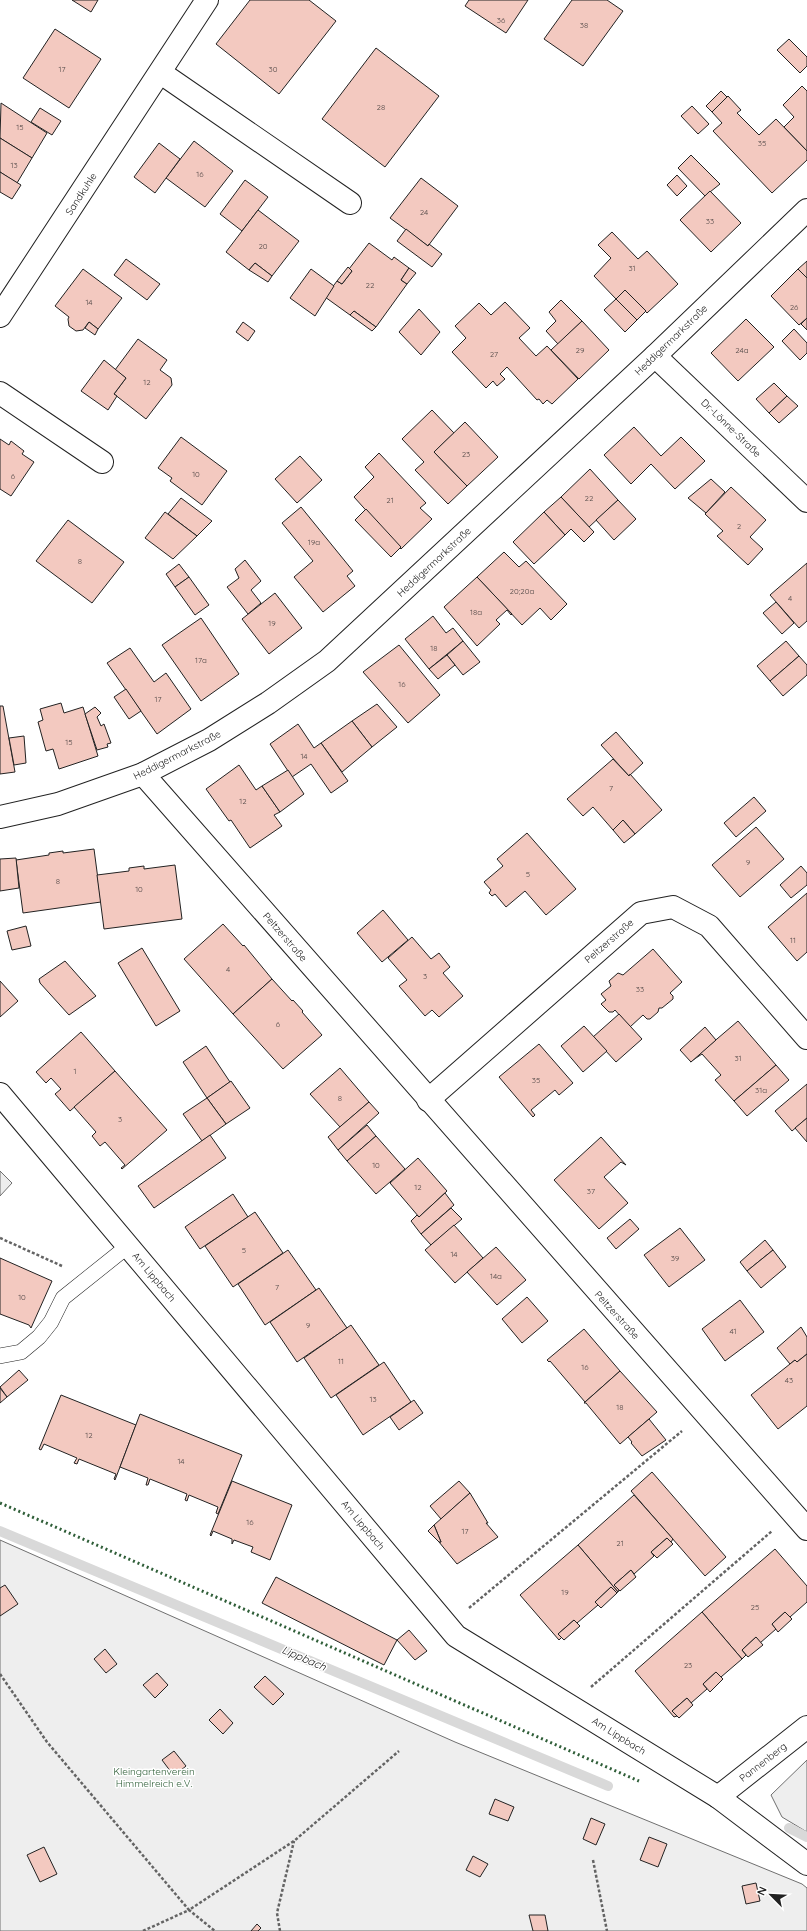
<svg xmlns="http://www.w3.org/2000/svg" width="807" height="1931" viewBox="0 0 807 1931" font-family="Quicksand,sans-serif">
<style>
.green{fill:#eee;stroke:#6f6f6f}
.parking{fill:#ededed;stroke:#6f6f6f}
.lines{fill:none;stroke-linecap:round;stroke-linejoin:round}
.stream{stroke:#d9d9d9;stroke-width:10}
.building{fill:#f3c9c0;stroke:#222}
.service-casing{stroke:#222;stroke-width:16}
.minor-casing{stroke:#222;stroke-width:24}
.tertiary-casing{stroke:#222;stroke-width:24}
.path{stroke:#646464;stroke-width:2.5;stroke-dasharray:3 2;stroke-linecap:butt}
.service{stroke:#fff;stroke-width:15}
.minor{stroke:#fff;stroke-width:22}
.tertiary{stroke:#fff;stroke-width:22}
.hedge{stroke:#2f5e38;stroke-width:3;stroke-dasharray:2 3;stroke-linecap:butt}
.labels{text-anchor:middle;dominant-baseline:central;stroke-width:3;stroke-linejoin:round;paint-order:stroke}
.number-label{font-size:8px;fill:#564c4a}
.street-label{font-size:10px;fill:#222;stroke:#fff}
.park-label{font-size:10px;fill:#2f5e38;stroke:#fff}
.water-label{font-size:11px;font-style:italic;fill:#222;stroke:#fff}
</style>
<rect width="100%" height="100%" fill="#fff"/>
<g class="green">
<polygon points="0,1540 455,1742 802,1884 807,1888 807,1931 0,1931"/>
<polygon points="807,1760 807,1832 782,1817 771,1795"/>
</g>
<polygon class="parking" points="0,1171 12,1183 0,1196"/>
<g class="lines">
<g class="stream">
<polyline points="0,1531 608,1786"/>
<polyline points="789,1828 807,1837"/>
</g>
</g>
<g class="building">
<polygon points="72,0 98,0 91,12"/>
<polygon points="250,0 309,0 336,21 279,94 216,44"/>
<polygon points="469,0 528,0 506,33 465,6"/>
<polygon points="572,0 607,0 623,11 583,66 544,39"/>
<polygon points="55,29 101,59 69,108 23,78"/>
<polygon points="789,39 807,57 807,66 800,73 777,50"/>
<polygon points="376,48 439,96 385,167 322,119"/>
<polygon points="802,86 807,91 807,151 784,127 794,117 783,105"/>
<polygon points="721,91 727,97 712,112 706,106"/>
<polygon points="728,96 741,110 737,113 759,135 776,119 807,151 807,160 772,193 713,131 722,123 712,112"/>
<polygon points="1,103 47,133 32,158 0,138"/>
<polygon points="692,106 709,124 698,134 681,116"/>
<polygon points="40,108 61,121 52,135 31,122"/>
<polygon points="0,138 32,158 17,183 0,172"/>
<polygon points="194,141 233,171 205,207 166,178"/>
<polygon points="159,143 180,159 155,193 134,177"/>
<polygon points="691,155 720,184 705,196 678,168"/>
<polygon points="0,172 21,185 12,199 0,192"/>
<polygon points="677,175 687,186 677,196 667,185"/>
<polygon points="421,178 458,206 428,246 390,218"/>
<polygon points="245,180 268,197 242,231 220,214"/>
<polygon points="710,191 741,223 711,252 680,220"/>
<polygon points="258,210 299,241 272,276 255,263 249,270 226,252"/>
<polygon points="406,229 428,246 429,244 442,254 432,267 397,241"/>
<polygon points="612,232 638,259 647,251 678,284 647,313 625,290 616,299 594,276 611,258 598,245"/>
<polygon points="369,243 392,260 394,257 409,268 401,280 407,284 376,327 354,311 350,315 325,297 337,281 342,284 352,271 349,269"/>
<polygon points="126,259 160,284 147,300 114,275"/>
<polygon points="807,261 807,278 798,269"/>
<polygon points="255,263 272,276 268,282 249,270"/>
<polygon points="348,267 352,271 342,284 337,281"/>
<polygon points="409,268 416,273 407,284 401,280"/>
<polygon points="83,269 122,298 98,329 89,322 83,330 76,331 69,326 68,319 69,317 55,306"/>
<polygon points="311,269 334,286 315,316 290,298"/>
<polygon points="798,269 807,278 807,318 799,325 771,296"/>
<polygon points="625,290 646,311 637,320 616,299"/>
<polygon points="616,299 637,320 625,332 604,310"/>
<polygon points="561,300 582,321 558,344 546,331 556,321 549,312"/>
<polygon points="505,302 530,328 519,338 536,356 547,346 578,379 552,404 547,400 543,404 539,399 537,400 507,367 500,374 505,379 497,386 493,381 486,388 452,352 466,338 455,326 479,303 491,315"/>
<polygon points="419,309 440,332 421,355 399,332"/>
<polygon points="354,311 376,327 372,331 350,315"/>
<polygon points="807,318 807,330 801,324"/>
<polygon points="746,319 774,347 738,381 711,353"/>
<polygon points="582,321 609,350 579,379 551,350"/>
<polygon points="89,322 98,329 95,335 85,328"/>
<polygon points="243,322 255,331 248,341 236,332"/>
<polygon points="794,329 807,343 807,353 800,360 782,341"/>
<polygon points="138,339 167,360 160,370 171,378 172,385 146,419 114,394 126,378 115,370"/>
<polygon points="104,360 126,378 114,394 117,396 108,410 81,391"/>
<polygon points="774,383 787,396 769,413 756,399"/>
<polygon points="787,396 798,406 779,423 769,413"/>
<polygon points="432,410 454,433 434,452 467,486 448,504 415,470 424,462 402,439"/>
<polygon points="465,422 498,457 467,486 434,452"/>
<polygon points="634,427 661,456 681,437 705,461 675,489 651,464 631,484 604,455"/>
<polygon points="181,437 227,471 202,505 170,481 172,478 158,468"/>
<polygon points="0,439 9,445 11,441 24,451 22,454 34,462 11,496 0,489"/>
<polygon points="379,453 426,503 420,508 432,519 401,549 354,497 374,477 365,467"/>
<polygon points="300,456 322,480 297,503 275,479"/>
<polygon points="590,469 618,500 589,527 561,497"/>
<polygon points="711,479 725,492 706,513 688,498"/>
<polygon points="731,487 766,520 750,537 763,549 748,565 717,536 723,531 705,514"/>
<polygon points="561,497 594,532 584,542 571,529 565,535 544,512"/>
<polygon points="181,498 212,521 197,536 168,514"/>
<polygon points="618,500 636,519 614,540 596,520"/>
<polygon points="301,507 353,571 347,576 355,586 323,612 294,577 313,561 282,523"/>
<polygon points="366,509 401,547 391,557 355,520"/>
<polygon points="165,512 197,536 173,559 145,538"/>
<polygon points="544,512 565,535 534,564 513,542"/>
<polygon points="68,520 124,562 92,603 36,561"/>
<polygon points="504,552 519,567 526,561 567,604 551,620 540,608 522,625 477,577"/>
<polygon points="245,560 261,581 251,590 261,603 248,614 227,587 239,578 235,569"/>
<polygon points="807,563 807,621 799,628 770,595"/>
<polygon points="179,564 189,577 175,587 166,574"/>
<polygon points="189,577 209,605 195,615 175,587"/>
<polygon points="477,577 512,614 511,615 507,610 496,620 500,624 477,646 444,607"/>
<polygon points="275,593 302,628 269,654 242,619"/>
<polygon points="776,602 794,623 782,634 763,613"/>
<polygon points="433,616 446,633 453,628 463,641 429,669 405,639"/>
<polygon points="201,618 239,674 201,701 162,645"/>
<polygon points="463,641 480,662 463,675 447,655"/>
<polygon points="786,641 799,656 770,681 757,666"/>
<polygon points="399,645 440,695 408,723 363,672"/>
<polygon points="130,648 154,682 166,673 191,709 157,734 107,663"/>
<polygon points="447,655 455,665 438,679 429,669"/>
<polygon points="799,656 807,665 807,675 783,696 770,681"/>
<polygon points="126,689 141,711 129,719 114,697"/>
<polygon points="61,703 64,713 83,707 98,756 59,769 53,749 46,751 38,722 43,720 40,709"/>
<polygon points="377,704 397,727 372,747 352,721"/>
<polygon points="0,706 3,706 15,772 0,774"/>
<polygon points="95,707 101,713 97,717 101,726 104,724 111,743 107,744 108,747 97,750 85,714"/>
<polygon points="352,721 372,747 342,772 321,743"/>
<polygon points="298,724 314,748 321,743 348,781 331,793 311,764 292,777 270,744"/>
<polygon points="616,732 643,763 629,776 601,745"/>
<polygon points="24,736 26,763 14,765 9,738"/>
<polygon points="613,759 629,776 630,774 662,810 635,834 623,820 613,830 593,807 583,816 567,799"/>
<polygon points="239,765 256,790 262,786 280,812 274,815 282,826 250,848 231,820 229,821 206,789"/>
<polygon points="288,770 304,794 280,812 262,786"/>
<polygon points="754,797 766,811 736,837 724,823"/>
<polygon points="623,820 635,834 624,843 613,830"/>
<polygon points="756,827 784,859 740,897 712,865"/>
<polygon points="527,833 576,889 546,915 525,891 506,907 495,894 492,896 489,893 491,890 484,882 503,866 497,859"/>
<polygon points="94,849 101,902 23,913 16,860 49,855 49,853 63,851 63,853"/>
<polygon points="16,858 19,888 0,891 0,859"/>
<polygon points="175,865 182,919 104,929 97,875 129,871 129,868 144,866 144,869"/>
<polygon points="801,866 807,873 807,885 791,898 780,885"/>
<polygon points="807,893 807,952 797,961 768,927"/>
<polygon points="383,910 408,940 382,962 357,933"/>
<polygon points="223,924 243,946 244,945 272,979 233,1014 184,959"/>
<polygon points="26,926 31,946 12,950 7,931"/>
<polygon points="412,937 431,959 439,953 450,967 443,973 463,996 439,1017 432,1010 425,1016 399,986 407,980 388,958"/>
<polygon points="142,948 180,1011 156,1026 118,963"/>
<polygon points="653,949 682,982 670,993 673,996 673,999 662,1008 659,1008 658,1012 650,1019 647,1019 643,1015 630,1027 615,1010 613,1012 609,1012 601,1004 606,1000 601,994 611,986 609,981 618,973 623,975"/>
<polygon points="65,961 96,996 69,1015 40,983 39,979"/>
<polygon points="272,979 292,1001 293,1000 303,1011 302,1012 322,1035 283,1069 233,1014"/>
<polygon points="0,981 18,1001 0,1017"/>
<polygon points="619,1014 642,1039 616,1062 593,1037"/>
<polygon points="738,1021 776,1065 734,1101 715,1080 721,1075 702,1054 690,1062"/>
<polygon points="584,1026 607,1051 583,1072 561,1046"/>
<polygon points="705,1027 716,1040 691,1062 680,1050"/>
<polygon points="81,1032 115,1071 70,1111 55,1094 61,1089 51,1078 46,1083 36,1072"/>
<polygon points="539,1044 573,1083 559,1095 555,1090 531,1110 535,1115 533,1117 499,1077"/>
<polygon points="206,1046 230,1082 207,1098 183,1062"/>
<polygon points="776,1065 789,1080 747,1116 734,1101"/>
<polygon points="340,1068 369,1102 340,1127 310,1094"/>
<polygon points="115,1071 167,1130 122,1169 121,1168 125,1165 105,1142 100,1146 92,1136 96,1132 74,1107"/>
<polygon points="231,1081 250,1108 226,1124 207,1098"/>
<polygon points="807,1084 807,1118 792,1131 775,1111"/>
<polygon points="207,1098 226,1124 202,1141 183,1114"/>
<polygon points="369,1102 379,1113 338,1150 328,1137"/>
<polygon points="807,1118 807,1142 795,1128"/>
<polygon points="367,1125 376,1136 347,1161 338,1150"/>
<polygon points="210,1135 226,1158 154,1208 138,1186"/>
<polygon points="376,1136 405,1169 376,1194 347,1161"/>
<polygon points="601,1137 626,1165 621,1162 604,1177 628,1203 599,1229 554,1180"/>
<polygon points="418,1158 447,1191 419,1217 390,1183"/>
<polygon points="445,1193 454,1205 421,1234 411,1221 417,1215 419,1217"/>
<polygon points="233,1194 248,1217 200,1249 185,1227"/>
<polygon points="451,1208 462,1219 431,1245 421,1234"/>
<polygon points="255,1212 283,1253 233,1287 205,1246"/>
<polygon points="630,1219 639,1229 616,1249 607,1238"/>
<polygon points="454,1225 483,1258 455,1283 425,1250"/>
<polygon points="680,1228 705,1260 669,1287 644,1255"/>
<polygon points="765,1240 773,1250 747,1271 740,1262"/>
<polygon points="496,1247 526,1280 497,1305 467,1272"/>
<polygon points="288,1250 316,1290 265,1325 238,1284"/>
<polygon points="773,1250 786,1267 761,1288 747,1271"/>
<polygon points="0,1258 52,1281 31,1328 29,1325 0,1314"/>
<polygon points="319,1288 347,1328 297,1362 270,1322"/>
<polygon points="527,1297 548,1321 522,1343 502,1319"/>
<polygon points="740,1300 764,1332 725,1361 702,1329"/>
<polygon points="351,1325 379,1365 331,1398 304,1358"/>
<polygon points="801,1327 807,1337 807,1354 797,1362 795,1360 790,1364 777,1348"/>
<polygon points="584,1329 620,1371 585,1402 550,1361 549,1362 547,1360"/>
<polygon points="807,1354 807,1406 778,1429 751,1395 795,1360 797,1362"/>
<polygon points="384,1362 411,1402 363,1435 336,1395"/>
<polygon points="19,1370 28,1380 7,1397 0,1387"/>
<polygon points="620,1371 657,1412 620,1444 586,1403 584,1403"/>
<polygon points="0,1388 7,1397 0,1403"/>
<polygon points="61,1395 136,1425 115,1480 114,1479 116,1474 79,1459 77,1464 74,1463 77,1458 44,1444 41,1450 39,1449"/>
<polygon points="414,1400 423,1413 399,1430 390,1417"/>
<polygon points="140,1414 242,1455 218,1514 216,1513 218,1507 189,1495 187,1501 185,1500 187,1494 150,1479 148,1485 146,1485 148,1478 120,1467"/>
<polygon points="649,1419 666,1440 642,1456 631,1443 632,1442 628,1437"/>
<polygon points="652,1472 726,1557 705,1576 631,1491"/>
<polygon points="232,1481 292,1505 270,1560 251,1552 253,1547 234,1540 232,1544 232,1539 213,1531 211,1536 210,1535"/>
<polygon points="459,1481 470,1493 441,1519 430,1506"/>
<polygon points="470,1493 488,1523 486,1523 498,1537 457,1564 439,1542 441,1542 434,1525"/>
<polygon points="634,1495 673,1539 671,1542 667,1538 651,1552 654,1556 634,1574 631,1570 614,1585 619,1590 618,1592 578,1545"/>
<polygon points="434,1525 441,1542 439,1542 428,1531"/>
<polygon points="667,1538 673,1544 657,1558 651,1552"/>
<polygon points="578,1545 618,1592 616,1593 611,1587 595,1602 598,1605 577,1623 574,1620 558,1634 562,1637 559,1640 520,1595"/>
<polygon points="775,1549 807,1586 807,1602 790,1617 785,1612 772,1624 776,1629 760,1643 756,1637 742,1650 746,1655 742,1659 702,1612"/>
<polygon points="631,1570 636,1577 620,1591 614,1585"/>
<polygon points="276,1577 397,1640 384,1665 262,1603"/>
<polygon points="5,1585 18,1604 0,1616 0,1588"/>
<polygon points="611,1587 617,1593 601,1608 595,1602"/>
<polygon points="702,1612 742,1659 721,1677 716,1672 703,1684 707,1689 691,1703 687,1698 672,1711 677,1716 674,1717 635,1671"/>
<polygon points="785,1612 792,1619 778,1632 772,1624"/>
<polygon points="574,1620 580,1626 564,1640 558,1634"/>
<polygon points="409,1630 427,1651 415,1660 397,1640"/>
<polygon points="756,1637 763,1645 748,1657 742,1650"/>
<polygon points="105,1649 117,1664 106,1673 94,1659"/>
<polygon points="716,1672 723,1679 710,1692 703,1684"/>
<polygon points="157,1673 168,1685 155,1698 143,1685"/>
<polygon points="265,1676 284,1694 273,1705 254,1687"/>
<polygon points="687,1698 693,1705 679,1718 672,1711"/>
<polygon points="220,1709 233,1723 223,1734 209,1720"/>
<polygon points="174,1751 186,1766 174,1776 162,1760"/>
<polygon points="495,1799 514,1807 508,1821 489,1814"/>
<polygon points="591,1818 605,1824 596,1845 583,1839"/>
<polygon points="649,1837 667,1844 658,1867 640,1860"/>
<polygon points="44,1847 57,1874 40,1882 27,1855"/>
<polygon points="473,1856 488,1864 480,1877 466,1870"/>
<polygon points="756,1883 760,1901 746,1904 742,1886"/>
<polygon points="529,1915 545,1915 548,1931 533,1931"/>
<polygon points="257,1924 261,1928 258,1931 251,1931"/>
</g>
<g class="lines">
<g class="service-casing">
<polyline id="service" points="0,1356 21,1352 39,1337 51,1322 63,1298 128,1246"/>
</g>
<g class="minor-casing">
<g id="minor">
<polyline points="161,73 350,203"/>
<polyline points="0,316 207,0"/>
<polyline points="655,356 807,501"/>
<polyline points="0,393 102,462"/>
<polyline points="143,774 807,1529"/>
<polyline points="0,1094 456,1636 718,1797 807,1864"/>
<polyline points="428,1100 641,913 673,907 709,926 807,1038"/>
<polyline points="718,1797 807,1727"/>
</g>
</g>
<g class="tertiary-casing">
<polyline id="tertiary" points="0,817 58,804 143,774 209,740 268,703 327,661 655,356 807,210"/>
</g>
<g class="path">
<polyline points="0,1238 62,1266"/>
<polyline points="469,1608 682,1431"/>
<polyline points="0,1674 47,1742 189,1910 294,1841 399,1751"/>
<polyline points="591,1687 772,1531"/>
<polyline points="593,1860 607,1931"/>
<polyline points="143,1931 189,1910 215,1931"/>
<polyline points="280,1931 277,1913 294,1841"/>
</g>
<use href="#service" class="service"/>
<use href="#minor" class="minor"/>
<use href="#tertiary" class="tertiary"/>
<polyline class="hedge" points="0,1503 639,1781"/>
</g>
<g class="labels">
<g class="number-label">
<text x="501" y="20">36</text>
<text x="584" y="25">38</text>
<text x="62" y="69">17</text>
<text x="273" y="69">30</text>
<text x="381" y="107">28</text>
<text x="20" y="127">15</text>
<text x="762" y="143">35</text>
<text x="14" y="165">13</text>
<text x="200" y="174">16</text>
<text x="424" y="212">24</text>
<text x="710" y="221">33</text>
<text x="263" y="246">20</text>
<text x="632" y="268">31</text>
<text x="370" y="285">22</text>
<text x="89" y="302">14</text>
<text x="794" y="307">26</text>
<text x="580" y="350">29</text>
<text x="742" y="350">24a</text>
<text x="494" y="354">27</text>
<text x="147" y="382">12</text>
<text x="466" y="454">23</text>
<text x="196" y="474">10</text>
<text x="13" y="476">6</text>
<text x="589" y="498">22</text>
<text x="390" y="500">21</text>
<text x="739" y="526">2</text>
<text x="314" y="542">19a</text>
<text x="80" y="561">8</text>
<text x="522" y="591">20;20a</text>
<text x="790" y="598">4</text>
<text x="476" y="612">18a</text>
<text x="272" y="623">19</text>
<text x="434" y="648">18</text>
<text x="201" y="660">17a</text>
<text x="402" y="684">16</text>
<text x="158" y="699">17</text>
<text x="69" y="742">15</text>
<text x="304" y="756">14</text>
<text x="611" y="788">7</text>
<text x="243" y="801">12</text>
<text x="748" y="862">9</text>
<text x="528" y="874">5</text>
<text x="58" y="881">8</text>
<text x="139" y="889">10</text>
<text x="793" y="940">11</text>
<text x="228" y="969">4</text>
<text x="425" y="976">3</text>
<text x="640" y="989">33</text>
<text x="278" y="1024">6</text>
<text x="738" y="1058">31</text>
<text x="75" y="1071">1</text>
<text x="536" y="1080">35</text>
<text x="761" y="1090">31a</text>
<text x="340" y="1098">8</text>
<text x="120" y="1119">3</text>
<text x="376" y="1165">10</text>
<text x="418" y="1187">12</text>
<text x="591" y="1191">37</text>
<text x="244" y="1250">5</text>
<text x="454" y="1254">14</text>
<text x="675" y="1258">39</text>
<text x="496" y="1276">14a</text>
<text x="277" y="1287">7</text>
<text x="22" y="1297">10</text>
<text x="308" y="1325">9</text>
<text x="733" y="1331">41</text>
<text x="341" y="1361">11</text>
<text x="585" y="1367">16</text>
<text x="789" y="1380">43</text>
<text x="373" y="1399">13</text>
<text x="620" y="1407">18</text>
<text x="89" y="1435">12</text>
<text x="181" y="1461">14</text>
<text x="250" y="1522">16</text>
<text x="465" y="1531">17</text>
<text x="620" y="1543">21</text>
<text x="565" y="1592">19</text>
<text x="755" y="1607">25</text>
<text x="688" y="1665">23</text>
</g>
<g class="street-label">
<text transform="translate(81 194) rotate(-57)">Sandkuhle</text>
<text transform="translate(671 340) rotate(-44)">Heddigermarkstraße</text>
<text transform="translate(731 428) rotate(44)">Dr.-Lönne-Straße</text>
<text transform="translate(434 562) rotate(-43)">Heddigermarkstraße</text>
<text transform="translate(177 755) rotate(-27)">Heddigermarkstraße</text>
<text transform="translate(285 937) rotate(49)">Peltzerstraße</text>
<text transform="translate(609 941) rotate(-41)">Peltzerstraße</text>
<text transform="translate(154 1277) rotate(50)">Am Lippbach</text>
<text transform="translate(617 1315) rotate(48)">Peltzerstraße</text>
<text transform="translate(363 1525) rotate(50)">Am Lippbach</text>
<text transform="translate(619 1736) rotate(32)">Am Lippbach</text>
<text transform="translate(763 1762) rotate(-38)">Pannenberg</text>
</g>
<g class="park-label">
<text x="154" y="1771">Kleingartenverein<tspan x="154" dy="12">Himmelreich e.V.</tspan></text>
</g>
<g class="water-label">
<text transform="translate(304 1658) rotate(23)">Lippbach</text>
</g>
</g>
<g transform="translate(771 1895) rotate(294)" stroke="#ffffff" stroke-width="3" paint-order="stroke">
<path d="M0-3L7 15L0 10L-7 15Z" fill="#222222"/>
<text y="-6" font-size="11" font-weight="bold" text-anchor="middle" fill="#222222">N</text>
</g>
</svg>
